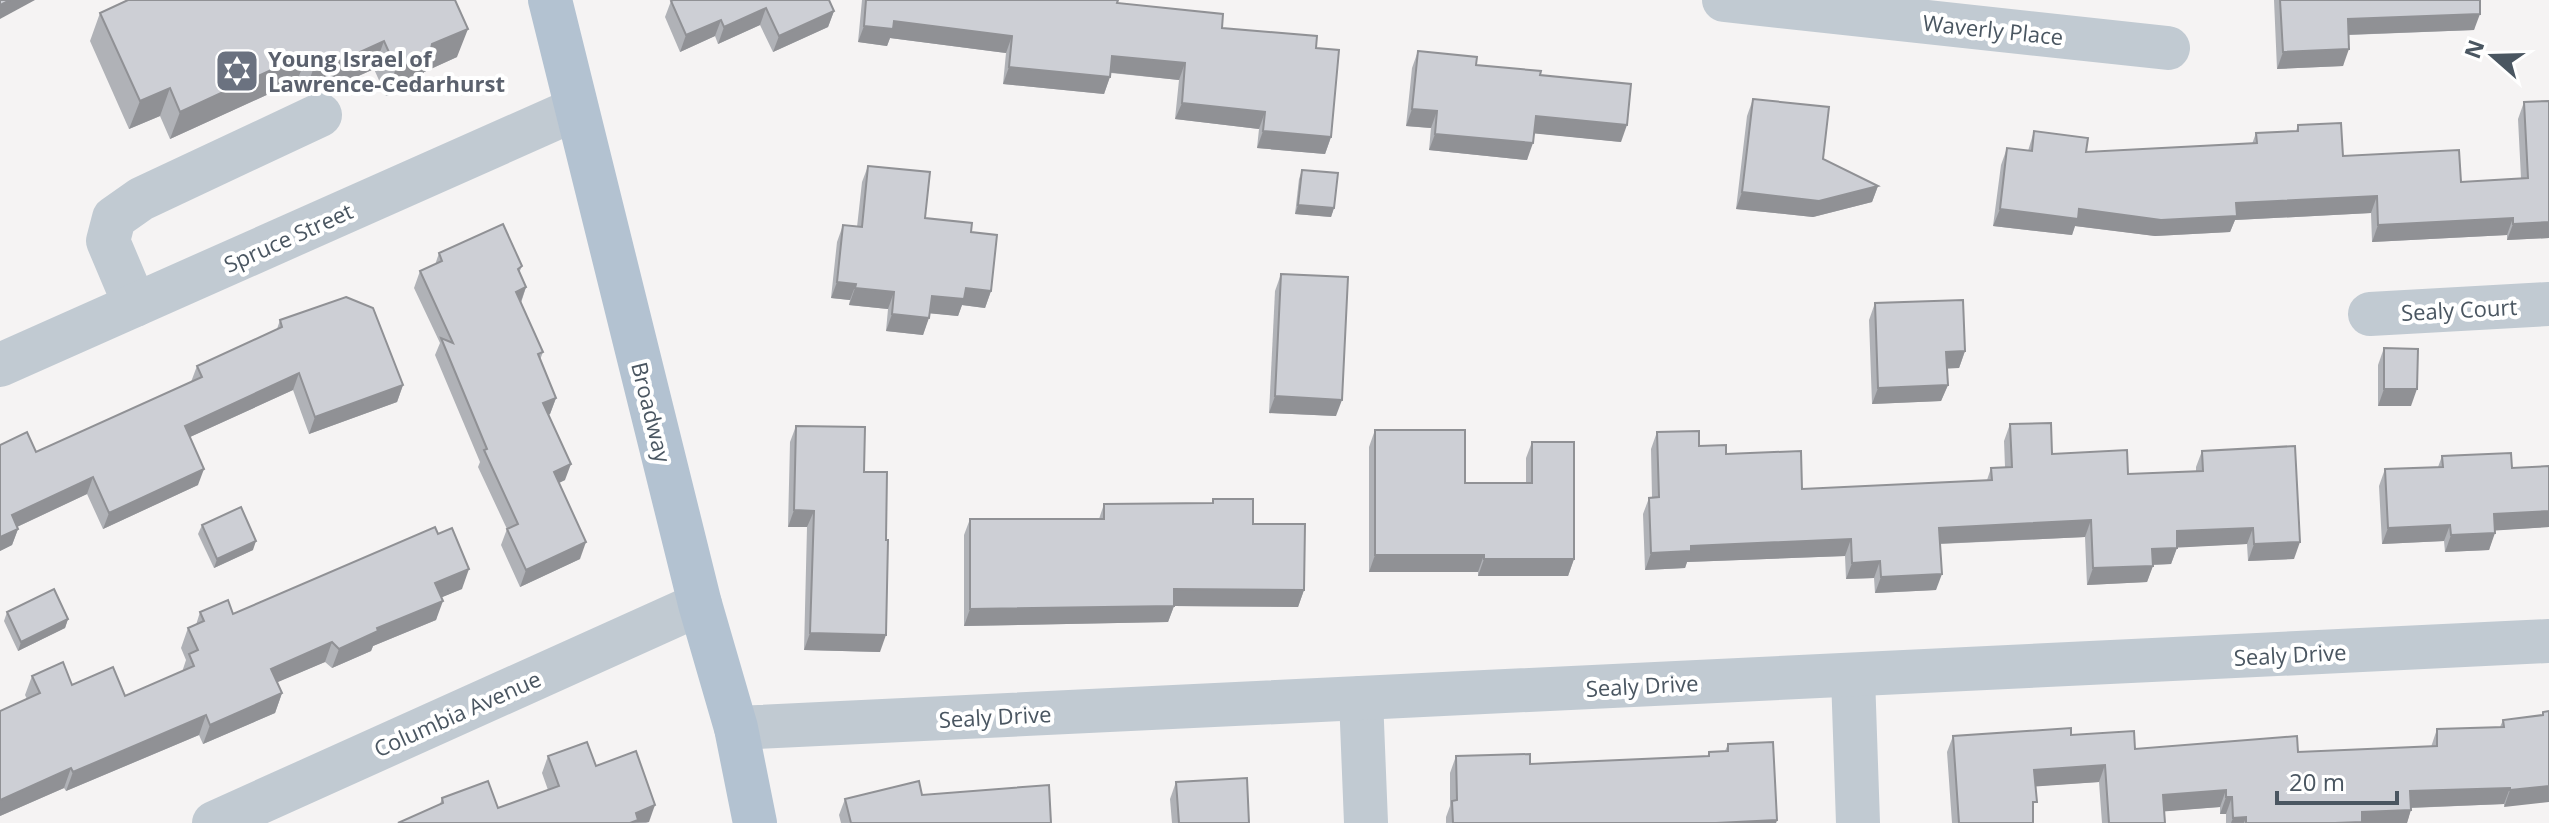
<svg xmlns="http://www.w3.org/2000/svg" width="2549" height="823" viewBox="0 0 2549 823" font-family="'Open Sans',sans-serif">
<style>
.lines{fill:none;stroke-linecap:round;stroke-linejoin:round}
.minor{stroke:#c1cad2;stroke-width:44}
.major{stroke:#b3c2d1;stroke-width:44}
.wall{fill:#b0b2b7}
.shaded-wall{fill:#909195}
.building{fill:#cdcfd5;stroke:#909195;stroke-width:2}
.labels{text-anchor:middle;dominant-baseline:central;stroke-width:8;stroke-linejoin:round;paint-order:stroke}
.street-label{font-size:22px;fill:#4a5661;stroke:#fff}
.worship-label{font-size:22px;font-weight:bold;fill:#5b616d;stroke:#fff;text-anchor:start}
</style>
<rect width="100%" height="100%" fill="#f5f3f3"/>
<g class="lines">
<g class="minor">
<polyline points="1724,0 2168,48"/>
<polyline points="135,305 108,241 114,218 141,199 320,115"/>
<polyline points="2370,314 2549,304"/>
<polyline points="0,365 576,109"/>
<polyline points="1853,676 1858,823"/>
<polyline points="1361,698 1366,823"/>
<polyline points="736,728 2549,641"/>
<polyline points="214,823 700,604"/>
</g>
<polyline class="major" points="550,0 700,604 736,728 755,823"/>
</g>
<g class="wall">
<polygon points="455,0 457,57 424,72 419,86 386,96 374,69 325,91 304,95 297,81 170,139 160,116 129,129 90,41 100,13"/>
<polygon points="862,0 1118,0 1117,3 1222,28 1316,48 1331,137 1325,154 1257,148 1259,129 1175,119 1179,80 1111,73 1104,94 1003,84 1006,53 890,38 887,46 858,42"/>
<polygon points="2274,0 2480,0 2474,30 2349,35 2343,66 2277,69"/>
<polygon points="671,1 834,11 828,27 773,52 760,25 718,44 715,36 680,52 665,17"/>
<polygon points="1418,51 1476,65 1540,75 1621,142 1534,133 1527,160 1429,150 1431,128 1406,126 1412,68"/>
<polygon points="1753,99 1823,159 1878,186 1872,202 1813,217 1736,209 1747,116"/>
<polygon points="2549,101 2549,238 2507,240 2507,235 2372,242 2371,213 2235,220 2230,232 2155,236 2075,226 2072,235 1993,226 2001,165 2007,148 2028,151 2034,131 2086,152 2252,144 2256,133 2296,131 2298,125 2343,156 2461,182 2521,178 2518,119 2524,102"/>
<polygon points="868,166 925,218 971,232 991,291 985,308 962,305 958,316 930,313 923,335 886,331 888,309 849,305 850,300 831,298 837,242 843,225 857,227 862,182"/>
<polygon points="1302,170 1334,208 1331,217 1295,214 1299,179"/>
<polygon points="439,253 522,266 519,273 526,287 521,303 543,352 540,360 556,398 550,414 548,415 565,480 559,483 580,559 520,587 501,545 507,529 478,467 480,462 435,355 440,343 414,288 420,271 435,265"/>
<polygon points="1281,274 1336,416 1269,413 1275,291"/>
<polygon points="1875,303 1965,351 1959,368 1947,368 1948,385 1941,401 1872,404 1869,320"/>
<polygon points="280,320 403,385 397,402 309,434 293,390 190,437 198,485 103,529 87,494 17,527 18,529 12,545 0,551 0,445 36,452 191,382 197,366 277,329"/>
<polygon points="2384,348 2411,406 2378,406 2378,365"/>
<polygon points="2010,424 2052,454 2128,474 2196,471 2196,467 2202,451 2294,559 2248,561 2247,544 2177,547 2171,564 2153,565 2147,582 2087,585 2085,537 1940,544 1936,590 1875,593 1874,578 1846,579 1845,556 1687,562 1685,568 1645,570 1643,514 1649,498 1652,497 1651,449 1657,432 1726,454 1802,489 1987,480 1991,468 2005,467 2004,441"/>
<polygon points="796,426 864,472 880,652 804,650 807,527 788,527 790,442"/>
<polygon points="1375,430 1465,483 1526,483 1526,458 1532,442 1574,559 1568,576 1478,576 1478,572 1369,572 1369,447"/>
<polygon points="2442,456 2512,468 2549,527 2495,530 2489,550 2445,552 2444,541 2382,544 2379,486 2385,469 2438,467"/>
<polygon points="1213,499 1253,524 1304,590 1298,607 1174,606 1168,622 964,626 964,535 970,519 1099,519 1104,504 1212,503"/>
<polygon points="202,525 253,550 214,568 198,534"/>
<polygon points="462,589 442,597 436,620 373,646 371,651 332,668 325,662 277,682 282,693 275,713 203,744 199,735 66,791 64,788 0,816 0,711 27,699 25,695 32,676 125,696 182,672 186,660 181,648 188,628 196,625 200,612 233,614"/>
<polygon points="7,612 68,619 65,628 18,651 4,621"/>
<polygon points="2549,711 2504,807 2504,804 2411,808 2407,823 2226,823 2226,814 2220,814 2220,807 2164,811 2165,823 2102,823 2099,782 2035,786 2033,823 1952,823 1947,752 1953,736 2071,735 2135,749 2298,752 2431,747 2437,729 2500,727 2503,720 2542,715 2543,712"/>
<polygon points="1728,744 1777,820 1776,823 1446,823 1446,817 1450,806 1450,773 1456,756 1530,764 1707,757 1709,752 1725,751"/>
<polygon points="548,756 596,766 649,822 646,823 398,823 440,804 442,798 498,808 548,790 542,773"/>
<polygon points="1176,782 1249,823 1172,823 1170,799"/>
<polygon points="922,795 1051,823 841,823 839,815 845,799"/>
</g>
<g class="shaded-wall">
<polygon points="10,0 35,0 0,19 0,5"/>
<polygon points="766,8 760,25 718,44 724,27"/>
<polygon points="834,11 828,27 773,52 779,36"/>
<polygon points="2480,14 2474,30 2342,35 2348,19"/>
<polygon points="721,20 715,36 680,52 686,35"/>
<polygon points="894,21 1012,36 1006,53 890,38 887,46 858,42 864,26"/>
<polygon points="468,29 457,57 424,72 419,86 386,96 396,68 432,44"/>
<polygon points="384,41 374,69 325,91 304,95 314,67"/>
<polygon points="2349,49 2343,66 2277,69 2283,52"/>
<polygon points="308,53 297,81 170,139 180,112"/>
<polygon points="1112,56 1185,63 1179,80 1106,72"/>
<polygon points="1009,67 1110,77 1104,94 1003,84"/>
<polygon points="170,88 160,116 129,129 140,101"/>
<polygon points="1182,103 1265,112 1259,129 1175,119"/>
<polygon points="1412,109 1437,111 1431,128 1406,126"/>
<polygon points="1536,116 1627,125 1621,142 1530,133"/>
<polygon points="1263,131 1331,137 1325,154 1257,148"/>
<polygon points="1435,134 1533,143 1527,160 1429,150"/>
<polygon points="1878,186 1872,202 1813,217 1736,209 1742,192"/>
<polygon points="2377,196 2371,213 2235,220 2230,232 2155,236 2075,226 2072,235 1993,226 2000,209 2079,209 2236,203"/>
<polygon points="1298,205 1334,208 1331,217 1295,214"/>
<polygon points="2513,218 2507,235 2372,242 2378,225"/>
<polygon points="2549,222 2549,238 2507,240 2513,224"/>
<polygon points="837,282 856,284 850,300 831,298"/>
<polygon points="526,287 520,304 516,292"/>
<polygon points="855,288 894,292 888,309 849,305"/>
<polygon points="966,288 991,291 985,308 962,305 958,316 926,313 932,296"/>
<polygon points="892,314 929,318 923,335 886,331"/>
<polygon points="1965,351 1959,368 1940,369 1946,352"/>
<polygon points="299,373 293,390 179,442 185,426"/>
<polygon points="403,385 397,402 309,434 315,417"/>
<polygon points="1948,385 1941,401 1872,404 1878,388"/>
<polygon points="2384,389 2417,389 2411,406 2378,406"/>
<polygon points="1275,396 1342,400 1336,416 1269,413"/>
<polygon points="556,398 550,414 537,420 543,403"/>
<polygon points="571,464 565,480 548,488 554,472"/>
<polygon points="204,469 198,485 103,529 109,513"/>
<polygon points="93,477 87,494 6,532 12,515"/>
<polygon points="794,510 814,511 807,527 788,527"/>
<polygon points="2549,511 2549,527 2488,531 2494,514"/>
<polygon points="2091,520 2085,537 1933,544 1939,528"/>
<polygon points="2450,525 2444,541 2382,544 2388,528"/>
<polygon points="2253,528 2247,544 2170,548 2177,531"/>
<polygon points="18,529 12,545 0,551 0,537"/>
<polygon points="2495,533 2489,550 2445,552 2451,535"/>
<polygon points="1851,539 1845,556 1687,562 1685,568 1645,570 1651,553 1691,546"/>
<polygon points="256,541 253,550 214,568 217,559"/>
<polygon points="586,542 580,559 520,587 526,570"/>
<polygon points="2300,542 2294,559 2248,561 2254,544"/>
<polygon points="2177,548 2171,564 2146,565 2152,549"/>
<polygon points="1375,555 1484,555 1478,572 1369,572"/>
<polygon points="1484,559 1574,559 1568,576 1478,576"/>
<polygon points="1880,561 1874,578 1846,579 1852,563"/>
<polygon points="2153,566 2147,582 2087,585 2093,568"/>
<polygon points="469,569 462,589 428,603 435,583"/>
<polygon points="1942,574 1936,590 1875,593 1881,577"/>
<polygon points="1174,589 1304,590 1298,607 1174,606 1168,622 964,626 970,609"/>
<polygon points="443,601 436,620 373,646 371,651 332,668 339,649 377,628"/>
<polygon points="68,619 65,628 18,651 21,642"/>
<polygon points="810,633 886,635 880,652 804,650"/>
<polygon points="332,642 325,662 264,688 271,669"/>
<polygon points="282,693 275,713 203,744 210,725"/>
<polygon points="206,715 199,735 66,791 73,772"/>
<polygon points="2105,765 2099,782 2028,787 2034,770"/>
<polygon points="71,768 64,788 0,816 0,800"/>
<polygon points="2549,786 2549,802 2504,807 2510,790"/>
<polygon points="2510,788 2504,804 2404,808 2410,791"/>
<polygon points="2226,790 2220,807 2157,812 2163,795"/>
<polygon points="2226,797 2232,797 2226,814 2220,814"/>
<polygon points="655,805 649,822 630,823 636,813"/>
<polygon points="2411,810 2407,823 2335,823 2362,812"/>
<polygon points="2246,817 2244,823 2231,823 2233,818"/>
<polygon points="1777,820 1776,823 1716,823"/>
</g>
<g class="building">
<polygon points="0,0 10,0 0,5"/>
<polygon points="128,0 455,0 468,29 432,44 429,58 396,68 384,41 336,63 314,67 308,53 180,112 170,88 140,101 100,13"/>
<polygon points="673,0 829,0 834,11 779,36 766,8 724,27 721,20 686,35 671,1"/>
<polygon points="866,0 1118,0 1117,3 1223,14 1222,28 1317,36 1316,48 1339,50 1331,137 1263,131 1265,112 1182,103 1185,63 1112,56 1110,77 1009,67 1012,36 894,21 893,29 864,26"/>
<polygon points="2280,0 2480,0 2480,14 2348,19 2349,49 2283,52"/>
<polygon points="1418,51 1477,57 1476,65 1541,71 1540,75 1631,84 1627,125 1536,116 1533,143 1435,134 1437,111 1412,109"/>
<polygon points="1753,99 1829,107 1823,159 1878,186 1819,201 1742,192"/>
<polygon points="2549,101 2549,222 2513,224 2513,218 2378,225 2377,196 2236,203 2237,216 2161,220 2079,209 2078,219 2000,209 2007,148 2032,151 2034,131 2088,138 2086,152 2257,143 2256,133 2298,131 2298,125 2341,123 2343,156 2459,150 2461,182 2528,178 2524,102"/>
<polygon points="868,166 930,172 925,218 972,223 971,232 997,235 991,291 966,288 964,299 932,296 929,318 892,314 894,292 855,288 856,284 837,282 843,225 862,227"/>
<polygon points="1302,170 1338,173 1334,208 1298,205"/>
<polygon points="503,224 522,266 518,269 526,287 516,292 543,352 538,354 556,398 543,403 571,464 554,472 586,542 526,570 507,529 518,524 484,450 487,449 441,338 453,343 420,271 442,261 439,253"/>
<polygon points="1281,274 1348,277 1342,400 1275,396"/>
<polygon points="346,297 373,308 403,385 315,417 299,373 185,426 204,469 109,513 93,477 12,515 18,529 0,537 0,445 27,432 36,452 202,377 197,366 282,327 280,320"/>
<polygon points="1963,300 1965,351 1946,352 1948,385 1878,388 1875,303"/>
<polygon points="2384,348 2418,349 2417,389 2384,389"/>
<polygon points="2051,423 2052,454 2127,450 2128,474 2203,471 2202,451 2295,446 2300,542 2254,544 2253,528 2177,531 2177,548 2152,549 2153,566 2093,568 2091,520 1939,528 1942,574 1881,577 1880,561 1852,563 1851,539 1691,546 1691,551 1651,553 1649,498 1659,497 1657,432 1699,431 1699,446 1726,445 1726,454 1801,451 1802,489 1992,480 1991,468 2012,467 2010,424"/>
<polygon points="796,426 865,427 864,472 887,472 886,540 888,540 886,635 810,633 814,511 794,510"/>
<polygon points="1375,430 1465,430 1465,483 1532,483 1532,442 1574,442 1574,559 1484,559 1484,555 1375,555"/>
<polygon points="2511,453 2512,468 2549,466 2549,511 2494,514 2495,533 2451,535 2450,525 2388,528 2385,469 2443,467 2442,456"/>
<polygon points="1213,499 1253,499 1253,524 1305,524 1304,590 1174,589 1174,606 970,609 970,519 1104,519 1104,504 1213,503"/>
<polygon points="241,507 256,541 217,559 202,525"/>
<polygon points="435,527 438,534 452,528 469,569 435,583 443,601 377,628 378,631 339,649 332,642 271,669 282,693 210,725 206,715 73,772 71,768 0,800 0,711 40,693 32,676 63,662 72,685 113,667 125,696 194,666 189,654 198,650 188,628 204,621 200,612 228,600 233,614"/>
<polygon points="54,589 68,619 21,642 7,612"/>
<polygon points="2549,711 2549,786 2510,790 2510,788 2410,791 2411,810 2362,812 2362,822 2335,823 2246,823 2246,817 2233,818 2232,797 2226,797 2226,790 2163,795 2165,823 2109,823 2105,765 2034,770 2037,802 2033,802 2033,823 1959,823 1953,736 2071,728 2071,735 2134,731 2135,749 2297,736 2298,752 2437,746 2437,729 2504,727 2503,720 2543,715 2543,712"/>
<polygon points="587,742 596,766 636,751 655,805 636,813 638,820 630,823 398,823 443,803 442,798 488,781 498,808 559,786 548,756"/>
<polygon points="1773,742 1777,820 1716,823 1453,823 1452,801 1457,800 1456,756 1530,754 1530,764 1709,756 1709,752 1728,751 1728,744"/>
<polygon points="1247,778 1249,823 1179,823 1176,782"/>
<polygon points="919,781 922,795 1049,785 1051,823 851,823 845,799"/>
</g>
<defs>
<g id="synagogue-square" transform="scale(2.3)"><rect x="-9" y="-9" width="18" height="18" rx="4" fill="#6b7280" stroke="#fff"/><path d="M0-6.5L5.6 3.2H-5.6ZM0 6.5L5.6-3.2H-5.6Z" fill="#fff"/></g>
</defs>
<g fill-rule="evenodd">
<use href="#synagogue-square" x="237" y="71"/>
</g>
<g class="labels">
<g class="street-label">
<text transform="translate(1993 29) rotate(6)">Waverly Place</text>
<text transform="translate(288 237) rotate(-24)">Spruce Street</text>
<text transform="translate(2459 309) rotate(-3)">Sealy Court</text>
<text transform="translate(652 412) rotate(76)">Broadway</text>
<text transform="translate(2290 654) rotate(-3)">Sealy Drive</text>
<text transform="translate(1642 685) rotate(-3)">Sealy Drive</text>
<text transform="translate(457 713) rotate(-24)">Columbia Avenue</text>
<text transform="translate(995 716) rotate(-3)">Sealy Drive</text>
</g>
<g class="worship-label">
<text x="268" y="58">Young Israel of<tspan x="268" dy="25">Lawrence-Cedarhurst</tspan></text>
</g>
</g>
<g transform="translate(2493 56) rotate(290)" stroke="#ffffff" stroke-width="6" paint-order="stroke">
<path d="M0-6L14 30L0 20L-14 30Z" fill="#4a5661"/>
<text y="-12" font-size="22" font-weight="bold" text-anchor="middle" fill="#4a5661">N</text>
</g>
<path d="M2277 791v12h120v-12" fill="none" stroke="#4a5661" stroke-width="4"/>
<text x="2289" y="791" font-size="24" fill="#4a5661" stroke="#ffffff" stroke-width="6" paint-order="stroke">20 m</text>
</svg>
